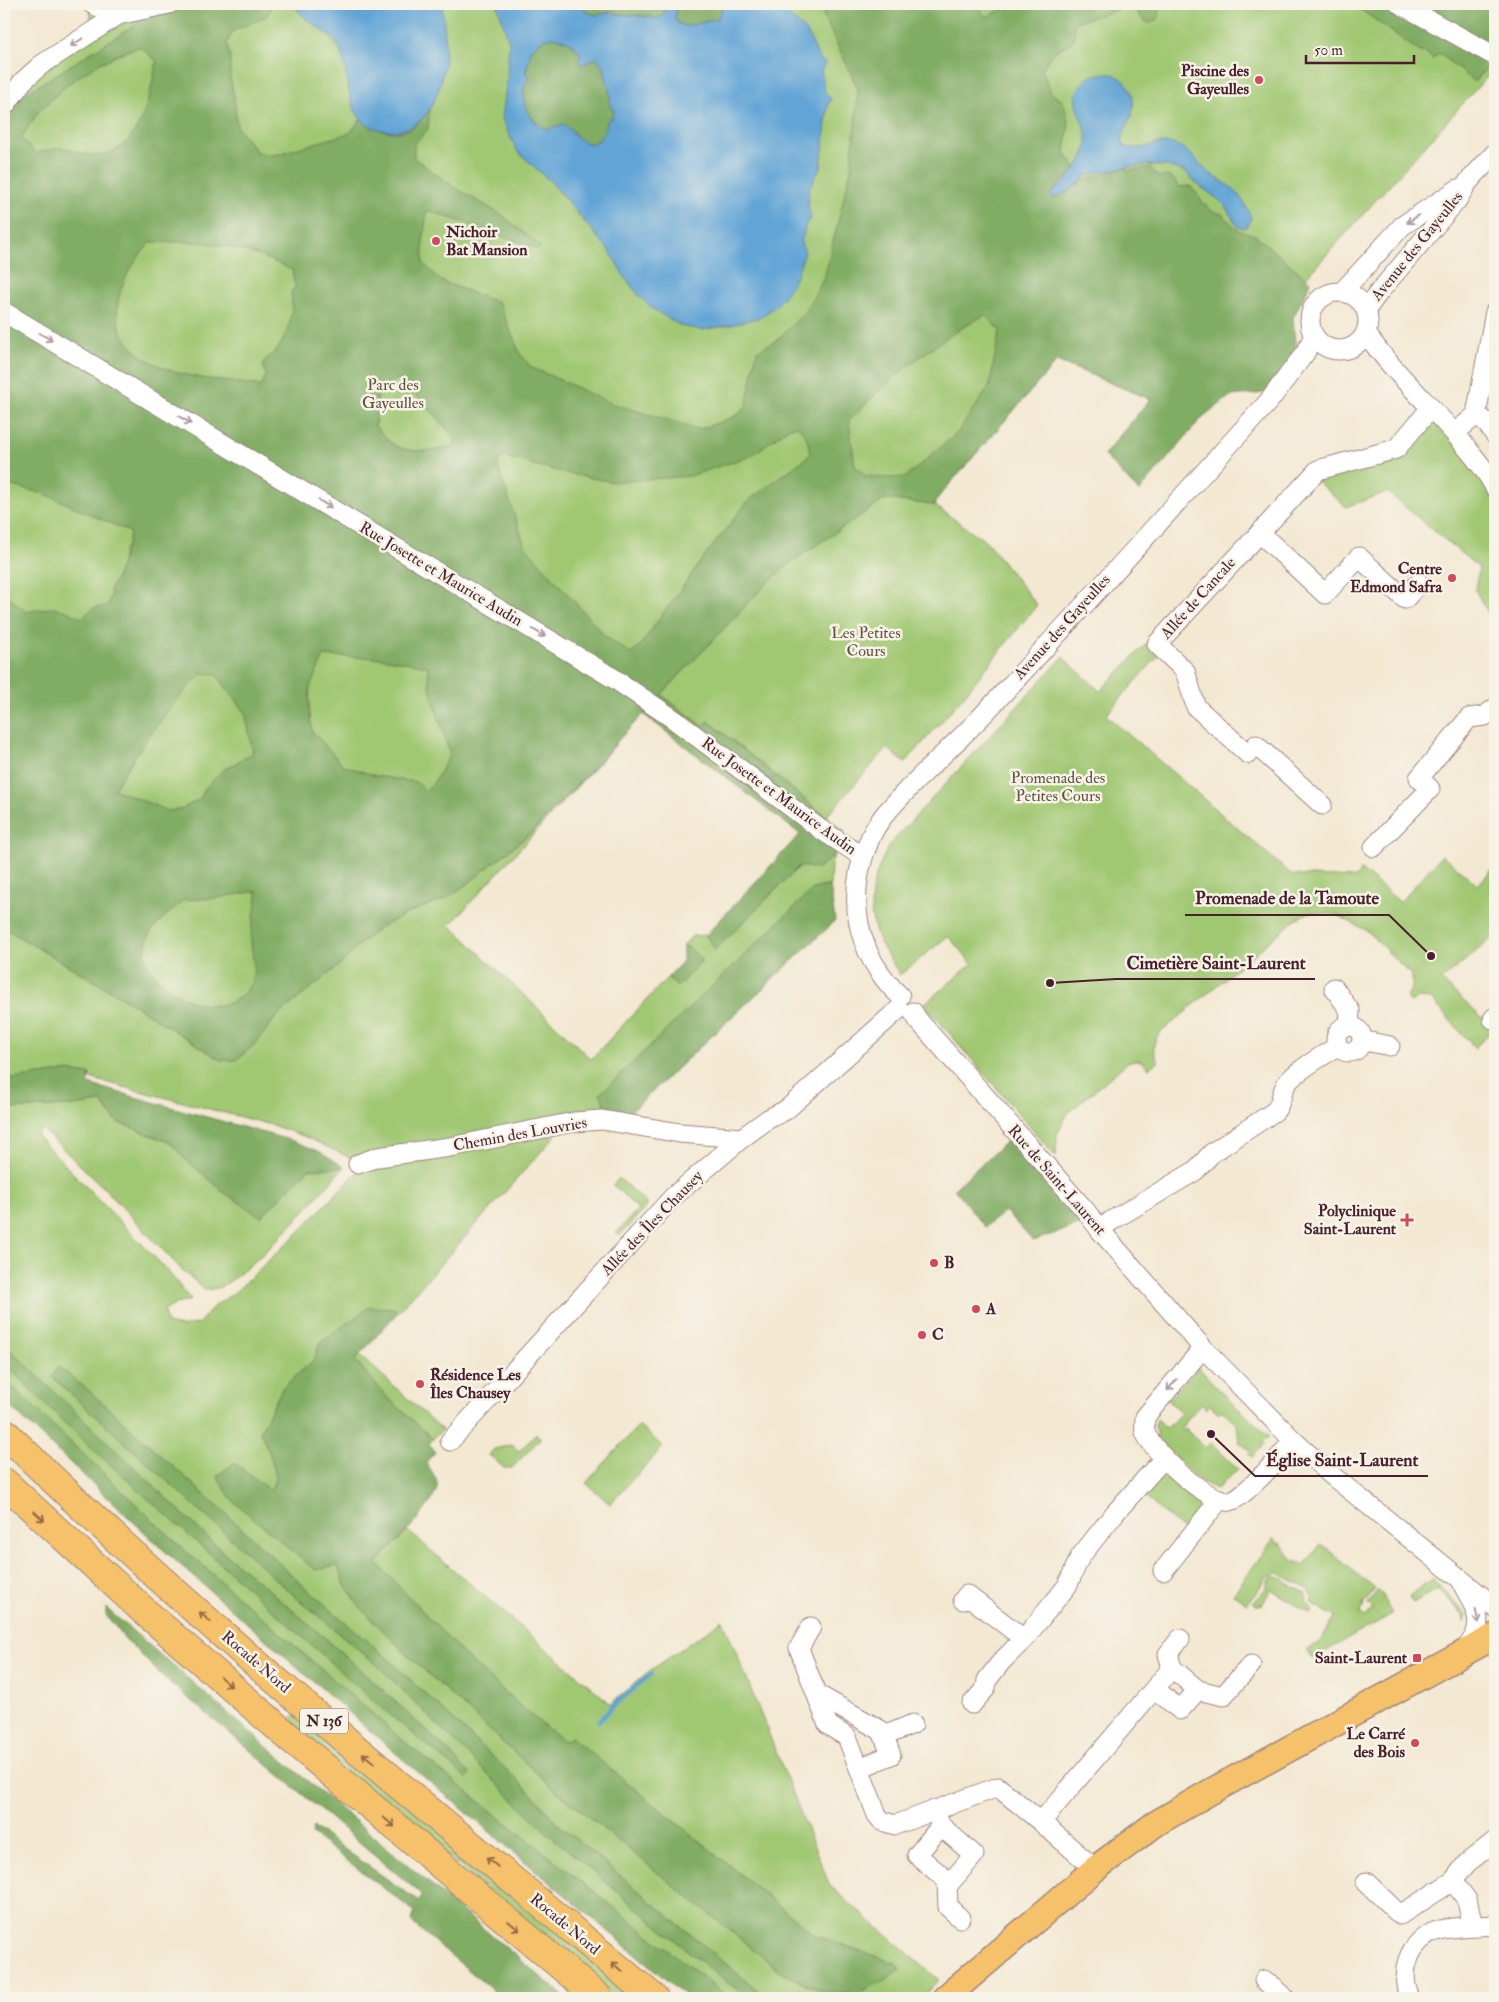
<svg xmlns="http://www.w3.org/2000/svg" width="1499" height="2002" viewBox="0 0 1499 2002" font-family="'IM FELL Double Pica',serif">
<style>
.green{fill:#a0c772;stroke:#75734e}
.forest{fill:#80ac64;stroke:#656648;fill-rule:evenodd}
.water{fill:#62a4d6;stroke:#566280;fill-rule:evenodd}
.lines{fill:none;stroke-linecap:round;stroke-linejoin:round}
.stream{stroke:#62a4d6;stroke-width:4.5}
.minor-casing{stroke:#9e847e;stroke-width:21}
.major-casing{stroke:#9e847e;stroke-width:28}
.highway-casing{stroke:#9e847e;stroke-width:30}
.minor{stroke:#fff;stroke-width:19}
.major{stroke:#f5c16b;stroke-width:25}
.highway{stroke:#f5c16b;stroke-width:28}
.oneway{stroke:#ae9aa0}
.oneway2{stroke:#976848}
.poi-dot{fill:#d1495b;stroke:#f7f3e8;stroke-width:2}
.labels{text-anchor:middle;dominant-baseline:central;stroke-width:5;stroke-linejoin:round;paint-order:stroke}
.shield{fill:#f7f3e8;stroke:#7e5f64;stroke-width:1}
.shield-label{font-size:15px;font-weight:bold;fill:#4a1f2b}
.poi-label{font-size:16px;font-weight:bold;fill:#4a1f2b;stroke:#f7f3e8;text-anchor:end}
.street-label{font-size:16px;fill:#4a1f2b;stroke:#f7f3e8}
.park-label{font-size:16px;fill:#645140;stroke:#f7f3e8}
.leader{fill:none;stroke:#4a1f2b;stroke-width:2}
.callout-dot{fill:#4a1f2b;stroke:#f7f3e8;stroke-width:2}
.callout-label{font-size:18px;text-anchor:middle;font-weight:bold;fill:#4a1f2b;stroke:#f7f3e8;stroke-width:5;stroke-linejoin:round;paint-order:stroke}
</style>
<rect width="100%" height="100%" fill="#f7f3e8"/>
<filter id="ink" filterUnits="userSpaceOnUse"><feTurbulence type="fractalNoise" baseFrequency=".02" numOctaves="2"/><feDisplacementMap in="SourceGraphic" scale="10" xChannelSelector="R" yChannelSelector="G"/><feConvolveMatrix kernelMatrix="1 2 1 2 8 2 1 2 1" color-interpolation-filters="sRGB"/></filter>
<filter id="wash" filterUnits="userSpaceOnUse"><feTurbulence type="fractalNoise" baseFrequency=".0096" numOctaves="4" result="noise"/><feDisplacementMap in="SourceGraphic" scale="20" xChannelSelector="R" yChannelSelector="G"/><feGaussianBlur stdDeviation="1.12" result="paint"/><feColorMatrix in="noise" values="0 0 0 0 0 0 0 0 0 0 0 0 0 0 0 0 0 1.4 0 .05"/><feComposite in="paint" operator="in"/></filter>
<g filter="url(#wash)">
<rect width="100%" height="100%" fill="#f3e8d2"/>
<g class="green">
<polygon points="90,4 1495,4 1495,68 1303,281 1150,399 1057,361 940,495 880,495 763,577 376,913 234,1057 4,899 4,92 27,64 43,52 91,22"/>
<polygon points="1435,419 1486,481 1495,502 1495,624 1475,590 1479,568 1387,492 1346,507 1314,479 1400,451"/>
<polygon points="885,499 934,505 987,542 1037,605 962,698 905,763 887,748 826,817 709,721 703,726 661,695 768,582 793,561"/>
<path d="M1148,642L1160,654L1106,715L1292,875L1355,878L1361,870L1400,902L1442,855L1478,885L1495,866V936L1441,980L1480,1016L1495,1027L1475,1048L1431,999L1418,998L1411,1003L1406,997C1412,990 1414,984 1411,975L1367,931L1337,915L1310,912L1296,919L1159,1034C1152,1045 1152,1051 1159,1061L1149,1068C1142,1060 1138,1058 1128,1062L1068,1113L1057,1135L1056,1157L924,1004L972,964L948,936L900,975C893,963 883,950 878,938C864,904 873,875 890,844L1063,657L1100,691Z"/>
<polygon points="617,743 450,925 591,1059 668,977 677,987 690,948 683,946 692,936 706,935 715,950 800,866 818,869 834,855 831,865 830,885 813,889 608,1112 355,1160 306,1137 272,1125 89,1078 90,1074 4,1080 4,928 120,996 221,1060 236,1060 253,1046 277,1016 343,962 363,941 383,926 408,913 447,898 470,882 533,831"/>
<path d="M101,1102L117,1122L171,1143L185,1159L304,1173L309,1169L344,1167C311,1203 270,1253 230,1281C223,1287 215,1289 205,1290L181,1269L102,1186L41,1128L37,1136L166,1269L191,1300L176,1304L164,1311L167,1324L182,1327L199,1323L213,1307L234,1293L298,1233L353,1176L365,1166L556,1135L398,1312L393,1308L319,1344L314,1360L283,1387L260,1432L270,1454L276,1476L271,1491L234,1463L217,1477L338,1565L345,1586L401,1649L554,1789L784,1974L821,1991L856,1994L901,1968L897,1964L815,1935L571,1737L568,1740L563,1741L520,1706L465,1656L376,1563L408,1531L611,1704L648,1672L723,1620L830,1886L939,1980L921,1998H767L558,1824L531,1793L384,1655L309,1591L236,1523L87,1390L58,1367L53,1377L298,1599L375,1663L546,1831L706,1966L748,1998H729L414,1750L180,1546L4,1379V1363C152,1509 311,1641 470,1775L447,1750L358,1667L269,1590L225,1554L4,1344V1109L73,1106Z"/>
<polygon points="619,1178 648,1205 619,1236 616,1233 638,1209 613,1185"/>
<polygon points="360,1355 442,1430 433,1439 386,1396 355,1360"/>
<polygon points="1198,1367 1230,1401 1269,1436 1262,1443 1264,1445 1252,1457 1248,1454 1251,1451 1239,1442 1237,1424 1222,1410 1219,1413 1210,1405 1206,1409 1201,1404 1189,1417 1182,1429 1184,1431 1186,1429 1205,1448 1211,1443 1238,1469 1217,1489 1198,1480 1157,1439 1155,1427 1157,1419 1167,1428 1181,1413 1168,1400"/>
<polygon points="639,1425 663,1447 610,1504 586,1483"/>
<polygon points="536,1434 541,1438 512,1468 504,1468 489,1455 494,1449 512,1445 519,1451"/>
<polygon points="1158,1478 1174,1479 1207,1502 1185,1531 1144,1496"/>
<polygon points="1274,1538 1279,1544 1281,1543 1293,1561 1305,1564 1321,1544 1375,1589 1363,1604 1364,1607 1359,1614 1366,1618 1373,1608 1367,1604 1378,1590 1383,1595 1383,1598 1392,1614 1312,1659 1307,1650 1319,1643 1335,1617 1311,1603 1312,1597 1308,1589 1278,1573 1267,1576 1262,1585 1247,1604 1233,1594"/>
<polygon points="1272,1576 1283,1579 1295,1588 1305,1592 1307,1599 1306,1604 1313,1609 1310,1613 1271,1589 1262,1605 1260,1604 1258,1606 1253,1602 1266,1588 1269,1579"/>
<polygon points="1432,1578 1466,1614 1464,1622 1463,1615 1440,1590 1437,1590 1413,1603 1409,1597"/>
<polygon points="297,1711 639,1998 615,1998 288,1722"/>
</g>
<g class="forest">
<path d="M144,4H273L267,16L233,31L227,43L230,56V77L234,97L237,127L257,152L274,155L350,133L361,119C374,130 394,136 410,129C418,125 425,115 430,109L428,129L414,144V158L454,187L502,215L541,247L538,250L525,244L427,210L423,242V263L441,281L499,303L520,354L531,367L613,404L699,429L724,421L737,415L746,407L757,351L777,340L803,314L815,295L825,275L851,169L858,89L820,8L821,4H977L986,17L1013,4H1155L1160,9L1158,19L1150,23L1142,19L1132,6L1074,22C1078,51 1066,40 1051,55C1047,59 1045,65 1042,70L1052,94L1063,101L1069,122L1065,153L1075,167C1069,179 1056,183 1051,196L1054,198L1070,190L1083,180L1125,168L1127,171L1140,168H1151L1158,177C1169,175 1174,176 1178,187L1190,186L1199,196L1203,203L1212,211L1222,214L1238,230L1255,235L1311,282L1293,318L1296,354L1266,393L1230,396L1199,421L1139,492L1104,455L1150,399L1057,361L940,495L934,505L885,499L793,561L768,582L661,695L703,726L708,721L845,832L834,855L818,869L799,866L715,950L706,935L800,834L643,714L533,831L470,882L447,898L408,913L383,926L363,941L343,962L277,1016L253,1046L236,1060H221L120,996L4,928V593L26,612C52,607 57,605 81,618L94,608L108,605L111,595L110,588L115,581L122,563L124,551L128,544L130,532L45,494L4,484V107L138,23ZM140,47L157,61C150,92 143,144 106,154C86,159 77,149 61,148C57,148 41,152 35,153L21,138L39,111L68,84L98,64L127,51ZM151,242C166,243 180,241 194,242C229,244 261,255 292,270L295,288L291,291C294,313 289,335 275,352C272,355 268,357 265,360C262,365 264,370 266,375L261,386C227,380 187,380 156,364C97,336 114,281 151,242ZM985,315L1000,330L989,387L958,432L906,477L888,478L866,476L855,466L849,421C886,381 937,340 985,315ZM398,379C413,392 427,405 440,421C445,428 451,432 455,440L453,446C438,451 414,454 398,447C389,443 382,434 375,426L378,387ZM797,426C808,434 808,443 810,455L748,501L701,561L639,647L631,654L605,636L525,546L499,471L498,460L505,457L565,473L613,482L690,476L751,456L790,427ZM324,656L381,658L427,666L431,693L450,755L432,785L426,791L416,782L376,776L343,765L312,731L309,707L310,687ZM202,673L216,674L245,712L253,753L223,770L206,787L200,799L181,809L168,811L114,789C141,745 166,710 202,673ZM257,891C257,908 251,925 251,940C251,957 259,972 248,988C226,1022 169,1000 152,971C149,967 145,963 145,958C144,950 147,940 151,932C156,924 175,908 183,900L216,898Z"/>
<polygon points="581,4 669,4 662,16 657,19 650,16 608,13 596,15 586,12"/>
<polygon points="678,4 719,4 722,9 717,19 686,26 678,23 675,17"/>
<polygon points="1353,4 1495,4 1495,60 1474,82 1439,53 1433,59 1426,53 1420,52"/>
<path d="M552,37C564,38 575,44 581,54L596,58L604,66C605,80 612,92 610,106L614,111C610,122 600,151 583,142C579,140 575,134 572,130H547L539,126L526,111L523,95L530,50L544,39Z"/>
<polygon points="830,885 835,921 625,1117 608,1112 600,1094 813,889"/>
<polygon points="683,946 690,948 702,961 677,987 668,977 683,961"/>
<polygon points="69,1071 90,1074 88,1084 293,1141 321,1152 344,1167 309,1169 261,1217 225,1193 185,1159 171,1143 117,1122 101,1102 73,1106 4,1109 4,1080"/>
<polygon points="1009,1139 1082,1224 1033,1241 1005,1211 985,1227 954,1189"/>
<path d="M369,1307L393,1308L398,1312L355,1360L386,1396L433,1439L429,1444L435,1452L426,1462C430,1469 436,1477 437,1483C441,1501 388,1549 377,1563L465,1656L520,1706L563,1741L568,1740L571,1737L815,1935L897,1964L901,1969L887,1979L856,1994L821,1991L784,1974L554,1789L401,1649L361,1608L345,1585L338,1566L315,1570L232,1500L217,1476L234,1463L271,1491L276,1476L270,1454L260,1432L283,1387L314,1360L319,1344Z"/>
<polygon points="4,1344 225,1554 269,1590 358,1667 447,1750 470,1775 467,1778 385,1711 75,1433 4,1363"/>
<polygon points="58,1367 87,1389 236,1523 309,1591 384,1655 531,1793 558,1824 767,1998 748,1998 706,1966 546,1832 375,1663 298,1599 52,1377"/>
<polygon points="4,1379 180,1546 414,1750 729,1998 688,1998 399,1756 169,1555 4,1401"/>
<polygon points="106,1608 266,1746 566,1998 502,1998 411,1922 415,1912 312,1834 314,1828 420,1902 421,1894 164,1678 127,1641 106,1615"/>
</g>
<g class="water">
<path d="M294,4H442C443,16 445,29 445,42C446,75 435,130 394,131C382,131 368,128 360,118C343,97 351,64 335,42C324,27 302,22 294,4Z"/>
<path d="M497,4H581L586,12L596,15L608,13L650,17L657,19L662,16L669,4H678L675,17L678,23L686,26L717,19L722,9L719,4H776L807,32L820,60L826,63L821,70L825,92L831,99L828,105L821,167L809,188L808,205L811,219L807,221L801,243L805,252L795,279L786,293L776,306L761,317L731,325L702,330L681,326L653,309L639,296L624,276L610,252L552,183L517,151L502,119L507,79L509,42ZM552,37C564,38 575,44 581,54L578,61L581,65L596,58L604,66C605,80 612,92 610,106L614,111L611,118L607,122C606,132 598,148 584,142C579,140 570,129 563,124L547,130C527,120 521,105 525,83L531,79L525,72L530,57V50L544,39Z"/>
<path d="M1108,73C1128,77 1137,94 1132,115C1129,125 1120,134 1123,145C1137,154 1153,142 1168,143C1189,146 1198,165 1214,176C1222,182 1231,186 1238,194C1244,201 1248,210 1251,218L1248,226L1244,228L1238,227L1225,206L1219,200L1201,187L1184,171L1167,166L1142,165L1100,172L1086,176L1070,190L1054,198L1051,196L1052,192C1067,181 1084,163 1087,143C1089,122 1065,104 1081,85C1088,75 1097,74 1108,73Z"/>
</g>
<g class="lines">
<polyline class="stream" points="599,1721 613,1706 651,1674"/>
</g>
</g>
<g filter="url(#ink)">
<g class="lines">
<g class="minor-casing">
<g id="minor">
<polyline points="92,4 118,15"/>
<polyline points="1400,4 1495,56"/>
<polyline points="4,107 23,81 41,65 118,15 169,4"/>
<circle cx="1339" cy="321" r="29"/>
<polyline points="1342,292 1402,226 1458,189"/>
<polyline points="1366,310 1379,292 1457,200 1468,182 1495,153"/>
<polyline points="4,312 613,678 672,718 820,829 863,857"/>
<path d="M1366,333C1396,377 1438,411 1471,453C1480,464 1489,475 1495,488"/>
<polyline points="1476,415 1485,421 1495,435"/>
<polyline points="1455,433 1476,415 1495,312"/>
<polyline points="1260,533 1325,594 1359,557 1405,599 1419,583"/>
<polyline points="1322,805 1256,745 1248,754 1196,707 1185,671 1157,644 1318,470 1396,449 1431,408"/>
<polyline points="1374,847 1430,789 1419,778 1469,718 1485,716 1495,708"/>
<polyline points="1334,988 1350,1011 1349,1026"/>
<path d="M900,996C856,954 845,897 869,841C877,820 893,805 908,789C931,765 956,743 979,719C1077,615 1172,507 1269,401L1305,353L1314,336"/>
<polyline points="913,1012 918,1020 1085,1210 1100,1230 1203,1348 1293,1440 1330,1474 1495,1607"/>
<polyline points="1493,1019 1495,1017"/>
<circle cx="1349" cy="1039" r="13"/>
<polyline points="1362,1038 1365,1041 1390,1046"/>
<polyline points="358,1164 378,1157 450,1147 574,1122 602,1120 680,1133 742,1138"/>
<path d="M1100,1230L1111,1221L1195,1171L1212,1153L1275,1111C1282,1103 1281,1091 1287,1083C1298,1069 1323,1056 1338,1046"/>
<path d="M1203,1348L1145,1417C1145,1421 1144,1428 1145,1432C1152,1452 1209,1504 1230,1501C1243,1499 1284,1453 1293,1440"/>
<polyline points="450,1441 674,1196 742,1138 768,1119 786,1110 899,1009"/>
<polyline points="1163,1571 1220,1499"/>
<path d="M1463,1585C1478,1613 1487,1626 1463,1652"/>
<polyline points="963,1600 967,1595 1024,1639"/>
<polyline points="811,1627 799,1648 828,1725 847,1737 877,1815 882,1821 895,1825 998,1787 1041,1822"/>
<polyline points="1180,1639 1168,1654 1172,1668 1198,1690 1223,1696 1251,1665"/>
<polyline points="1155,1689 1180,1710 1198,1690"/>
<polyline points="819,1702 822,1697 882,1731 891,1755 860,1768"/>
<polyline points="972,1704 986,1688 987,1680 1001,1662 1024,1639 1067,1586 1080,1557 1115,1513 1164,1458"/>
<polyline points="884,1736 913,1724"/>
<polyline points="934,1810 941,1826 974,1855 950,1883 917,1855 941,1826"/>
<polyline points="1095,1869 1041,1822 1172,1668"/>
<polyline points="947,1881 948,1907 960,1918"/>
<polyline points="1453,1881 1467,1863 1495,1841"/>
<polyline points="1366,1882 1400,1915 1453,1881 1467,1900 1473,1926"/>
<polyline points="1264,1980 1285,1998"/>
<path d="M1410,1998C1397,1969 1412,1935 1444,1929C1461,1926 1479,1926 1495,1925"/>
</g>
</g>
<g class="major-casing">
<polyline id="major" points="945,1998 1095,1869 1155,1824 1210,1792 1495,1636"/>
</g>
<g class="highway-casing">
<g id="highway">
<path d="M4,1432C208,1633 435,1814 654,1998"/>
<polyline points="4,1482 144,1611 284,1733 599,1998"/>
</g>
</g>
<use href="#minor" class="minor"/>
<use href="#major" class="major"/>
<use href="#highway" class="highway"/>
</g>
<defs><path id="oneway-shaft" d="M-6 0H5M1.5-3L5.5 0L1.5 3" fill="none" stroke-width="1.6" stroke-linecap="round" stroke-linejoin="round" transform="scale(1.25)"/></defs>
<g class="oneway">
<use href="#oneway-shaft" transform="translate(77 42) rotate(148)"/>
<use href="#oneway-shaft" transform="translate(1413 219) rotate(147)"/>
<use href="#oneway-shaft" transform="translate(46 337) rotate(31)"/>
<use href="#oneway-shaft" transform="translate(185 420) rotate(31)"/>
<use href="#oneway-shaft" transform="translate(325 504) rotate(31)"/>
<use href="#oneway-shaft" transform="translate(539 633) rotate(31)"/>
<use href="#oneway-shaft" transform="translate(1172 1385) rotate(131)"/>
<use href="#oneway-shaft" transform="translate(1477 1616) rotate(77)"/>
</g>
<g class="oneway2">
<use href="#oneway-shaft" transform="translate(39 1516) rotate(43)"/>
<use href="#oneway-shaft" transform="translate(205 1617) rotate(-139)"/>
<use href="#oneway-shaft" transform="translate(226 1682) rotate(41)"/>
<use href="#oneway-shaft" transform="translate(368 1758) rotate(-140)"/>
<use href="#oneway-shaft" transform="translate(389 1822) rotate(40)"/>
<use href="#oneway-shaft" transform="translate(492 1862) rotate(-140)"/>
<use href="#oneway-shaft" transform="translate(514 1926) rotate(40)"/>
<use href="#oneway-shaft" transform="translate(617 1967) rotate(-140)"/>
</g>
</g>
<g class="poi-dot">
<circle cx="1259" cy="80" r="5"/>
<circle cx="436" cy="241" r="5"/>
<circle cx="1452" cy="578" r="5"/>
<path d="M1404.5 1212.5h5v5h5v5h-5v5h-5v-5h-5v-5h5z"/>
<circle cx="934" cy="1263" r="5"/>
<circle cx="976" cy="1309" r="5"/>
<circle cx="922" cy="1335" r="5"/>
<circle cx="420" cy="1384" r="5"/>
<rect x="1412" y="1653" width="10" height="10" rx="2.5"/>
<circle cx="1415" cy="1743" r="5"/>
</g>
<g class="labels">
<rect class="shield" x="300" y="1708.5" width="48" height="25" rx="4"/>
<g class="shield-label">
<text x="324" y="1721">N 136</text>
</g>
<g class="poi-label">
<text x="1249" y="71">Piscine des<tspan x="1249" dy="18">Gayeulles</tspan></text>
<text x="446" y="232" text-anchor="start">Nichoir<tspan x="446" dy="18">Bat Mansion</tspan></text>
<text x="1442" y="569">Centre<tspan x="1442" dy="18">Edmond Safra</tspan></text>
<text x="1396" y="1211">Polyclinique<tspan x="1396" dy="18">Saint-Laurent</tspan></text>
<text x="944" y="1263" text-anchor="start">B</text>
<text x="986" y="1309" text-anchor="start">A</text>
<text x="932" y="1335" text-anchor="start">C</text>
<text x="430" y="1375" text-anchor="start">Résidence Les<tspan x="430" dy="18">Îles Chausey</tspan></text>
<text x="1407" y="1658">Saint-Laurent</text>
<text x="1405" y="1734">Le Carré<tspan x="1405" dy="18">des Bois</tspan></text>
</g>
<g class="street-label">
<text transform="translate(1417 246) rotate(-51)">Avenue des Gayeulles</text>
<text transform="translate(441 574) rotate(31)">Rue Josette et Maurice Audin</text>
<text transform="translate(1198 598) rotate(-48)">Allée de Cancale</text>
<text transform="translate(1062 627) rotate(-48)">Avenue des Gayeulles</text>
<text transform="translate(779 796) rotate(36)">Rue Josette et Maurice Audin</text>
<text transform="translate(520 1134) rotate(-10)">Chemin des Louvries</text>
<text transform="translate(1057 1180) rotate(49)">Rue de Saint-Laurent</text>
<text transform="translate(652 1223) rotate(-46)">Allée des Îles Chausey</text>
<text transform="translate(256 1662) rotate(41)">Rocade Nord</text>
<text transform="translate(565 1924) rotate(40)">Rocade Nord</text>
</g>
<g class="park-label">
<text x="393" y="385">Parc des<tspan x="393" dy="18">Gayeulles</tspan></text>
<text x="866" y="633">Les Petites<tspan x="866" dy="18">Cours</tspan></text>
<text x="1058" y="778">Promenade des<tspan x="1058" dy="18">Petites Cours</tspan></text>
</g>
</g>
<path class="leader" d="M1431 956L1389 915H1185M1050 983L1116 979H1315M1211 1434L1255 1476H1428"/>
<g class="callout-dot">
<circle cx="1431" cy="956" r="5"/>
<circle cx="1050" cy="983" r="5"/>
<circle cx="1211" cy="1434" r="5"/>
</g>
<g class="callout-label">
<text x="1287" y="904">Promenade de la Tamoute</text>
<text x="1216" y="969">Cimetière Saint-Laurent</text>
<text x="1342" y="1466">Église Saint-Laurent</text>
</g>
<rect width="1499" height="2002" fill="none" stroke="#f7f3e8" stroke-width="20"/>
<path d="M1306 55v8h108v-8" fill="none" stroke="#4a1f2b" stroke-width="2.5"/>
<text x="1314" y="55" font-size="15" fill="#4a1f2b" stroke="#f7f3e8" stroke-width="4" paint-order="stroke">50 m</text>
</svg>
